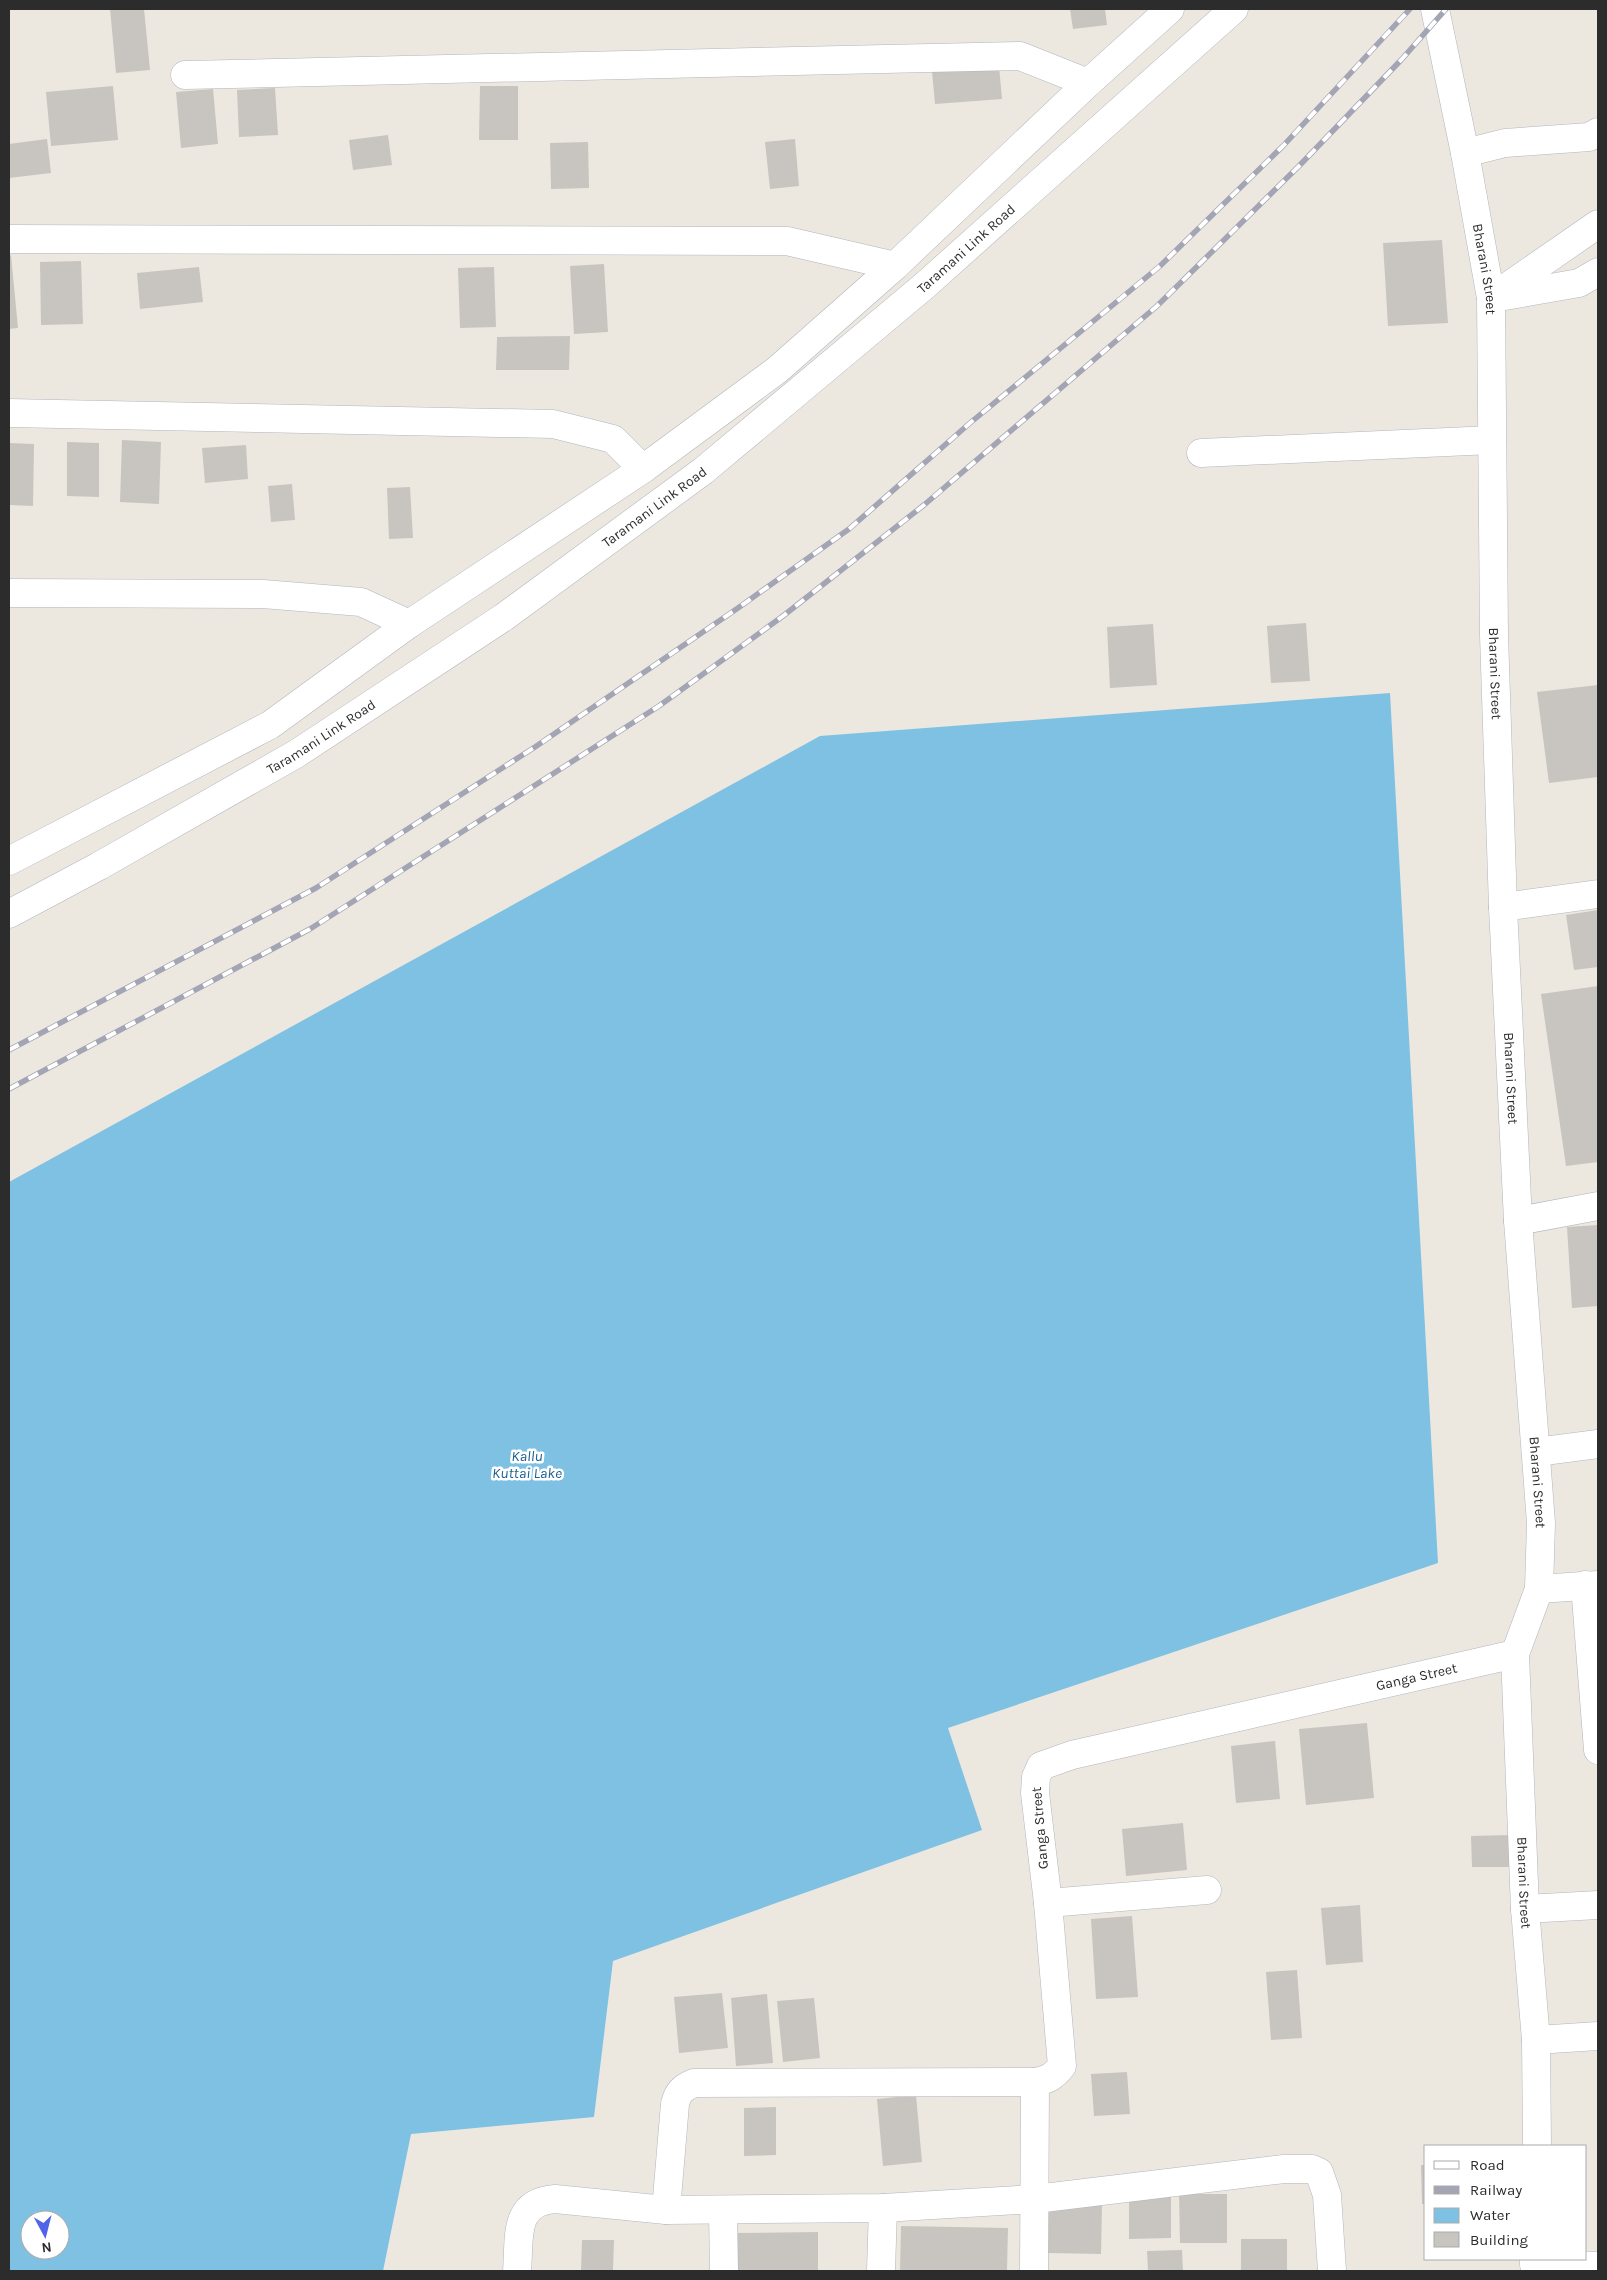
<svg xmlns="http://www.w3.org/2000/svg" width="1607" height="2280" viewBox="0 0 1607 2280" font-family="Karla,sans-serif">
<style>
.water{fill:#7ec1e3;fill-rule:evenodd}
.building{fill:#c8c4bf}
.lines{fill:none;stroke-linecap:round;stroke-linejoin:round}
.minor-casing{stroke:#b3b5be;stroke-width:29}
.tertiary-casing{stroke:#b3b5be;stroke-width:29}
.minor{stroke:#fff;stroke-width:28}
.tertiary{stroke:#fff;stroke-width:28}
.rail-casing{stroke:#a3a4b4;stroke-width:5.5}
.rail{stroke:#fff;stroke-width:4;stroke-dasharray:11;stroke-linecap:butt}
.labels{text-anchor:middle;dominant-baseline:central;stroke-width:5;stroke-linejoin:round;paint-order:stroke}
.street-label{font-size:14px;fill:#2c2c2c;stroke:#fff}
.water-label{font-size:15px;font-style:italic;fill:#1b6091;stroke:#fff}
</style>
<rect width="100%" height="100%" fill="#ece8e0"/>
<path class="water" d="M1390,693L1438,1563L948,1728L982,1830L613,1961L594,2117L411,2134L383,2271H9V1182L820,736ZM30,2220H60V2250H30Z"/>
<g class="building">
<polygon points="110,9 144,9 150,70 116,73"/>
<polygon points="1070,9 1105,9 1107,25 1073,29"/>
<polygon points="999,66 1002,99 935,104 932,71"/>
<polygon points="113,86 118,140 51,146 46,92"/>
<polygon points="480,86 518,86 518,140 479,140"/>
<polygon points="275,88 278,135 239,137 237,90"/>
<polygon points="213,89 218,144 181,148 176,92"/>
<polygon points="388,135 392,165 353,170 349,140"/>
<polygon points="47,139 51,173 9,178 9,144"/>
<polygon points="795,139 799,186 770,189 765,142"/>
<polygon points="588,142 589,188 551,189 550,143"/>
<polygon points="1442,240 1448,323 1388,326 1383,243"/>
<polygon points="11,255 18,328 9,329 9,256"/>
<polygon points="81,261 83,324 41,325 40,262"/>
<polygon points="604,264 608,332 574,334 570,266"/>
<polygon points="199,267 203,302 140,309 137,273"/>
<polygon points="494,267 496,327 460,328 458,268"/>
<polygon points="570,336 569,370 496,370 497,337"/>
<polygon points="122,440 161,442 159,504 120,502"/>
<polygon points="67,442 99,443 99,497 67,496"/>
<polygon points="9,443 34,444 33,506 9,505"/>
<polygon points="246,445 248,479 205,483 202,448"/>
<polygon points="292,484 295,520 271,522 268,486"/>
<polygon points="410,487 413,538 389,539 387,488"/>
<polygon points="1306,623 1310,681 1271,683 1267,626"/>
<polygon points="1153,624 1157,685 1110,688 1107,627"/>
<polygon points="1598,685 1598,777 1549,783 1537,692"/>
<polygon points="1598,910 1598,967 1574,970 1566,915"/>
<polygon points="1598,986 1598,1162 1566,1166 1541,994"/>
<polygon points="1598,1225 1598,1306 1572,1308 1567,1227"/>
<polygon points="1367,1723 1374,1798 1306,1805 1299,1729"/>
<polygon points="1275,1741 1280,1799 1236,1803 1231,1746"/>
<polygon points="1183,1823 1187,1870 1126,1876 1122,1829"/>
<polygon points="1511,1835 1511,1867 1472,1867 1471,1836"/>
<polygon points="1360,1905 1363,1962 1326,1965 1321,1908"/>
<polygon points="1132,1916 1138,1997 1096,1999 1091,1919"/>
<polygon points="1297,1970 1302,2038 1271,2040 1266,1972"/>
<polygon points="722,1993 728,2048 679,2053 674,1997"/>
<polygon points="767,1994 773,2063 736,2066 731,1998"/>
<polygon points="814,1998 820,2058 783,2062 777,2001"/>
<polygon points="1127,2072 1130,2114 1094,2116 1091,2074"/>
<polygon points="916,2095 922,2162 883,2166 877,2099"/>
<polygon points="776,2107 776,2155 744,2156 744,2108"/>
<polygon points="1421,2165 1426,2165 1426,2204 1422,2204"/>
<polygon points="1129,2193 1171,2193 1171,2238 1129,2239"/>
<polygon points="1179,2194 1227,2194 1227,2243 1180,2243"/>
<polygon points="1049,2203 1102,2204 1101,2254 1048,2253"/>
<polygon points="901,2226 1008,2228 1007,2271 900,2271"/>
<polygon points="818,2232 818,2271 732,2271 732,2233"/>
<rect x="1241" y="2239" width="46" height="32"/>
<polygon points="582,2240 614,2240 613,2271 581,2271"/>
<polygon points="1182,2250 1183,2271 1148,2271 1147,2251"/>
</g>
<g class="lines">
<g class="minor-casing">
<g id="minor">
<polyline points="185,75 1020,56 1088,83"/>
<polyline points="1465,153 1505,143 1589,137 1598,132"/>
<polyline points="9,239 787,241 895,266"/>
<polyline points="9,413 553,424 613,439 643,469"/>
<polyline points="1201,453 1492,440"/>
<polyline points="9,593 263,594 361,602 409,624"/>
<polyline points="1503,907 1598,894"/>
<polyline points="1518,1221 1598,1206"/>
<polyline points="1536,1452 1598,1444"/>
<polyline points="1585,1585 1598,1750"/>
<polyline points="1539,1589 1598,1585"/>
<polyline points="1048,1903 1207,1890"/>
<polyline points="1525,1909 1598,1905"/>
<polyline points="1536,2040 1598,2036"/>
<path d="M666,2210L675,2104C678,2092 682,2088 694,2083L1035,2082"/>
<polyline points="723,2211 724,2271"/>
<polyline points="1534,2264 1598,2266"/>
<path d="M517,2271C520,2239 512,2202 555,2199L666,2210L883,2208L1035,2199L1284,2169H1312L1319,2172L1327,2195L1332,2271"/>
<polyline points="881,2271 883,2208"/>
<path id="s1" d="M1034,2271L1035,2082C1048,2080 1054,2076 1062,2066L1048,1903L1035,1793L1036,1777L1041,1766L1072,1755L1515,1654"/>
</g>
</g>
<g class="tertiary-casing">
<g id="tertiary">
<path id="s2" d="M1435,9L1465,153L1491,298L1494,635L1503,907L1518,1221L1541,1523L1539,1589L1515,1654L1525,1909L1536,2040L1537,2146"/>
<polyline points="1499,297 1579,283 1598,272"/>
<polyline points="1491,298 1598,224"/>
<polyline points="9,861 270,725 409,624 643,469 777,370 895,266 1088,83 1170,9"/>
<path id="s3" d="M9,914L99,866L296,754L504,617L703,471L923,287L1234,9"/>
<polyline points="1534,2259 1535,2271"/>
</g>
</g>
<use href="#minor" class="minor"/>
<use href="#tertiary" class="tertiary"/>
<g class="rail-casing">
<g id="rail">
<polyline points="9,1050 316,888 535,747 738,608 849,529 970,423 1160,266 1283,146 1410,9"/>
<polyline points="9,1089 310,929 659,706 783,616 924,505 1157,306 1299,166 1402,59 1446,9"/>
</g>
</g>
<use href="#rail" class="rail"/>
</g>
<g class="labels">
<g class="street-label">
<text stroke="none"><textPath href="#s3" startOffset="1169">Taramani Link Road</textPath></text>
<text stroke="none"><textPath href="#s2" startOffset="265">Bharani Street</textPath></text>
<text stroke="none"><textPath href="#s3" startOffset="764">Taramani Link Road</textPath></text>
<text stroke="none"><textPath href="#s2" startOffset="670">Bharani Street</textPath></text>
<text stroke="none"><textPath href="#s3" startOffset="359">Taramani Link Road</textPath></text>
<text stroke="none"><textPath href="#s2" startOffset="1075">Bharani Street</textPath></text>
<text stroke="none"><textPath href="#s2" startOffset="1480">Bharani Street</textPath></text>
<text stroke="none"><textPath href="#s1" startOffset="910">Ganga Street</textPath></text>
<text transform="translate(1040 1828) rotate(-95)">Ganga Street</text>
<text stroke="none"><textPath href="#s2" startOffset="1885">Bharani Street</textPath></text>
</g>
<g class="water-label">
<text x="527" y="1456">Kallu<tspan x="527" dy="17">Kuttai Lake</tspan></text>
</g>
</g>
<rect width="1607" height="2280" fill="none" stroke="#2c2c2c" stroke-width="20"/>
<rect x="1424" y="2145" width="162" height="115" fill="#ffffff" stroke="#ababab"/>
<rect x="1434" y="2161" width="25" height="8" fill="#ffffff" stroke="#ababab"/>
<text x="1470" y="2170" font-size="15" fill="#2c2c2c">Road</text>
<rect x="1434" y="2186" width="25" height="8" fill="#a3a4b4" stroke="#ababab"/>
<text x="1470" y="2195" font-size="15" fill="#2c2c2c">Railway</text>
<rect x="1434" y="2208" width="25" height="15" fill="#7ec1e3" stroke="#ababab"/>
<text x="1470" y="2220" font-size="15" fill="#2c2c2c">Water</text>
<rect x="1434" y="2232" width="25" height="15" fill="#c8c4bf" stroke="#ababab"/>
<text x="1470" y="2245" font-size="15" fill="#2c2c2c">Building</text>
<g transform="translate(45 2235) rotate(173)"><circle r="24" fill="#ffffff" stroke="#ababab"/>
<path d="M0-4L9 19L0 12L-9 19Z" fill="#5163e8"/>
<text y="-8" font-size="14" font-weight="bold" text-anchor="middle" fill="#2c2c2c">N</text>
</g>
</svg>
